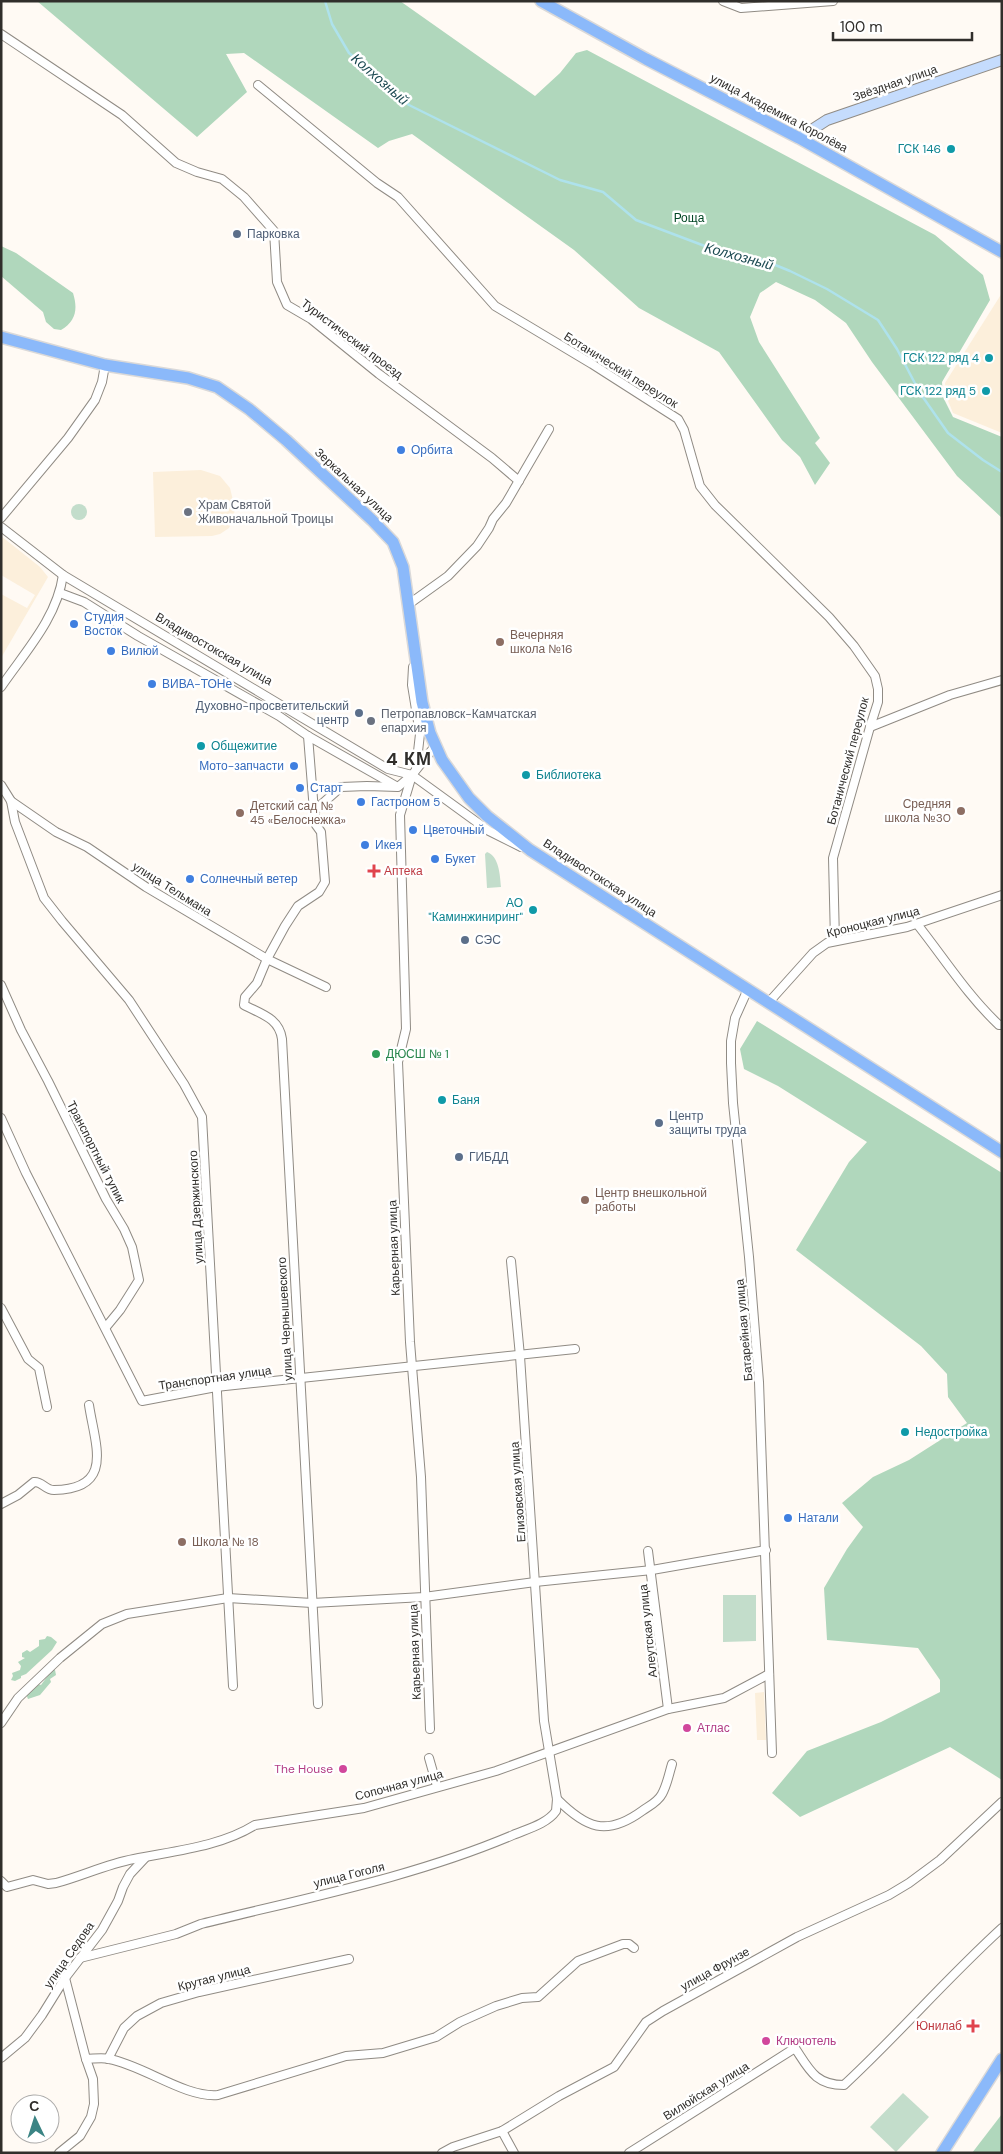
<svg xmlns="http://www.w3.org/2000/svg" width="1003" height="2154" viewBox="0 0 1003 2154" font-family="'DM Sans',sans-serif">
<style>
.industrial{fill:#fcefdb}
.green{fill:#c3ddcb}
.forest{fill:#b0d7bc}
.lines{fill:none;stroke-linecap:round;stroke-linejoin:round}
.stream{stroke:#aee2ec;stroke-width:2.5}
.street-casing{stroke:#908b84;stroke-width:10}
.secondary-casing{stroke:#908b84;stroke-width:12}
.primary-casing{stroke:#dad9d9;stroke-width:14}
.street{stroke:#fff;stroke-width:8}
.secondary{stroke:#c5dcfd;stroke-width:10}
.primary{stroke:#8bb9fa;stroke-width:11}
.culture-dot{fill:#0f9aa8;stroke:#fff;stroke-width:2}
.service-dot{fill:#5c6f8a;stroke:#fff;stroke-width:2}
.shop-dot{fill:#3f7fe0;stroke:#fff;stroke-width:2}
.worship-dot{fill:#6b7280;stroke:#fff;stroke-width:2}
.education-dot{fill:#8d6e63;stroke:#fff;stroke-width:2}
.health-dot{fill:#e0444e;stroke:#fff;stroke-width:2}
.leisure-dot{fill:#2e9e5b;stroke:#fff;stroke-width:2}
.hotel-dot{fill:#d1479c;stroke:#fff;stroke-width:2}
.labels{text-anchor:middle;dominant-baseline:central;stroke-width:5;stroke-linejoin:round;paint-order:stroke}
.street-label{font-size:12px;fill:#302e2b;stroke:#fff}
.culture-label{font-size:12px;fill:#0d838f;stroke:#fff;text-anchor:end}
.park-label{font-size:12px;fill:#034725;stroke:#fff}
.service-label{font-size:12px;fill:#4e5e75;stroke:#fff;text-anchor:start}
.shop-label{font-size:12px;fill:#366cbe;stroke:#fff;text-anchor:start}
.worship-label{font-size:12px;fill:#5b616d;stroke:#fff;text-anchor:start}
.education-label{font-size:12px;fill:#785e54;stroke:#fff;text-anchor:start}
.health-label{font-size:12px;fill:#be3a42;stroke:#fff;text-anchor:start}
.leisure-label{font-size:12px;fill:#27864d;stroke:#fff;text-anchor:start}
.hotel-label{font-size:12px;fill:#b23c85;stroke:#fff;text-anchor:start}
.water-label{font-size:14px;font-style:italic;fill:#1c4a52;stroke:#fff}
.district-label{font-size:18px;font-weight:bold;letter-spacing:1px;fill:#302e2b;stroke:#fff}
</style>
<rect width="100%" height="100%" fill="#fffaf4"/>
<g class="industrial">
<polygon points="1002,293 1002,433 953,413 946,396 945,383"/>
<polygon points="201,470 220,476 230,488 235,509 233,519 229,528 220,534 212,536 155,537 153,472"/>
<polygon points="1,536 40,567 48,577 1,658 1,594 27,608 35,595 1,575"/>
<polygon points="764,1692 766,1740 757,1740 755,1693"/>
</g>
<g class="green">
<circle cx="79" cy="512" r="8"/>
<path d="M487,852C499,856 500,875 501,887L487,888L485,854Z"/>
<polygon points="723,1595 756,1595 756,1641 723,1642"/>
<polygon points="903,2093 929,2117 896,2152 870,2127"/>
</g>
<g class="forest">
<polygon points="37,1 400,1 535,96 560,73 576,53 587,50 935,235 983,275 990,300 942,382 943,397 953,417 1002,437 1002,518 957,476 872,362 846,323 815,300 776,282 760,293 750,317 759,342 820,438 815,443 830,463 815,485 800,457 782,440 719,352 639,308 574,250 412,134 389,141 378,148 244,53 226,54 247,92 197,137"/>
<path d="M1,246L16,253L73,293C78,309 76,321 61,330L54,329L46,322L43,312L1,276Z"/>
<polygon points="757,1021 1002,1173 1002,1780 950,1747 800,1817 772,1793 807,1751 881,1722 940,1692 940,1680 918,1648 827,1640 824,1588 847,1549 863,1527 842,1503 873,1477 909,1460 967,1423 948,1397 947,1374 921,1346 796,1250 849,1162 867,1142 778,1086 744,1069 740,1049"/>
<polygon points="47,1636 51,1637 57,1642 52,1650 26,1674 21,1676 21,1678 15,1681 11,1680 13,1676 12,1673 20,1670 21,1666 18,1662 25,1658 22,1657 22,1653 27,1650 30,1652 39,1646 39,1640 45,1639"/>
<polygon points="52,1670 55,1670 56,1675 50,1679 51,1682 40,1695 28,1699 26,1694 38,1684 41,1685"/>
<polygon points="1002,2114 1002,2153 972,2153"/>
</g>
<g class="lines">
<polyline class="stream" points="325,1 332,24 349,53 385,82 409,105 560,180 603,192 636,220 718,251 763,260 790,271 827,289 878,320 897,349 920,393 948,433 983,460 1002,472"/>
<g class="street-casing">
<g id="street">
<polyline points="723,1 741,8 833,1"/>
<polyline points="1,34 122,115 176,163 197,172 222,179 244,197 274,231 277,282 287,305 311,319 379,374 492,458 519,481"/>
<polyline points="258,85 377,183 398,197 495,306 592,364 678,419 684,430 700,486 715,505 829,617 854,646 875,676 878,689 878,702 870,727 833,858 835,941"/>
<polyline points="1,518 68,438 95,400 102,382 105,365"/>
<polyline points="1,527 63,575 388,769 412,775 489,831 521,847"/>
<polyline points="60,593 84,602 138,636 279,716 308,736 396,786"/>
<polyline points="409,604 448,576 477,546 489,528 493,519 506,503 549,429"/>
<polyline points="413,667 412,685 420,734 416,769"/>
<path d="M1,687C25,652 57,618 63,575"/>
<polyline points="870,727 950,695 1002,680"/>
<polyline points="308,736 314,811"/>
<polyline points="1,785 11,801 15,822 44,898 62,921 129,1000 184,1084 202,1117 233,1686"/>
<polyline points="11,801 56,832 87,847 146,887 267,959 326,987"/>
<path d="M917,924C944,958 967,995 999,1025H1002"/>
<polyline points="1,985 21,1030 48,1081 106,1199 124,1229 132,1247 139,1280 120,1310 106,1327"/>
<polyline points="748,989 735,1018 731,1041 731,1063 733,1103 749,1257 759,1382 772,1753"/>
<polyline points="769,1002 813,953 827,943 907,927 1002,895"/>
<polyline points="1,1118 26,1173 142,1401 216,1387 575,1349"/>
<polyline points="1,1308 28,1359 39,1368 47,1407"/>
<path d="M1,1504L18,1495L34,1482C42,1481 45,1490 54,1490C115,1489 95,1445 89,1405"/>
<polyline points="648,1551 668,1709"/>
<path d="M318,1704L282,1039C279,1018 261,1014 244,1005L245,997L257,983L267,959L285,926L298,906L319,892L325,882L321,832L316,825L314,811L341,787L367,786L398,787L412,775"/>
<polyline points="1,1723 18,1698 60,1658 102,1624 127,1614 228,1598 312,1603 424,1597 535,1582 652,1570 766,1550"/>
<polyline points="430,1729 421,1477 410,1342 398,1062 406,1029 400,815 412,775 435,746"/>
<polyline points="429,1758 437,1786"/>
<path d="M557,1799C586,1828 606,1837 642,1811C649,1806 658,1802 662,1794C667,1785 669,1774 672,1764"/>
<path d="M1,1881L7,1887L33,1880L48,1884L56,1883C82,1876 107,1864 134,1859C173,1851 220,1847 255,1825L364,1808L496,1771L668,1709L724,1698L769,1674"/>
<path d="M80,1958L176,1934L201,1924C306,1898 414,1877 513,1835C527,1829 547,1824 556,1811L557,1799L544,1721L520,1356L511,1261"/>
<polyline points="1,2058 25,2038 42,2015 65,1978 102,1930 118,1901 123,1887 130,1874 145,1858"/>
<path d="M86,2059C93,2059 102,2057 109,2059C143,2065 185,2098 218,2095L346,2056L383,2053L436,2037L460,2022L496,2006L522,1998L538,1997L578,1961L623,1944H629L634,1948"/>
<polyline points="108,2059 124,2028 137,2016 161,2003 199,1992 349,1959"/>
<polyline points="502,2131 514,2153"/>
<polyline points="59,2153 80,2136 91,2117 94,2104 93,2079 86,2059 65,1978"/>
<polyline points="442,2153 453,2147 502,2131 559,2096 614,2067 646,2022 663,2011 797,1937 889,1895 909,1883 940,1860 1002,1802"/>
<path d="M629,2153L795,2048C809,2069 815,2085 844,2085C898,2035 947,1978 1002,1928"/>
</g>
</g>
<g class="secondary-casing">
<polyline id="secondary" points="799,138 827,120 1002,60"/>
</g>
<g class="primary-casing">
<g id="primary">
<polyline points="541,1 646,59 799,138 1002,252"/>
<polyline points="1,337 105,365 188,378 217,387 249,409 286,440 372,520 393,542 403,567 422,702 430,733 442,760 469,798 487,816 530,850 1002,1152"/>
<polyline points="942,2153 1002,2059"/>
</g>
</g>
<use href="#street" class="street"/>
<use href="#secondary" class="secondary"/>
<use href="#primary" class="primary"/>
</g>
<g class="culture-dot">
<circle cx="951" cy="149" r="5"/>
<circle cx="989" cy="358" r="5"/>
<circle cx="986" cy="391" r="5"/>
<circle cx="201" cy="746" r="5"/>
<circle cx="526" cy="775" r="5"/>
<circle cx="533" cy="910" r="5"/>
<circle cx="442" cy="1100" r="5"/>
<circle cx="905" cy="1432" r="5"/>
</g>
<g class="service-dot">
<circle cx="237" cy="234" r="5"/>
<circle cx="359" cy="713" r="5"/>
<circle cx="465" cy="940" r="5"/>
<circle cx="659" cy="1123" r="5"/>
<circle cx="459" cy="1157" r="5"/>
</g>
<g class="shop-dot">
<circle cx="401" cy="450" r="5"/>
<circle cx="74" cy="624" r="5"/>
<circle cx="111" cy="651" r="5"/>
<circle cx="152" cy="684" r="5"/>
<circle cx="294" cy="766" r="5"/>
<circle cx="300" cy="788" r="5"/>
<circle cx="361" cy="802" r="5"/>
<circle cx="413" cy="830" r="5"/>
<circle cx="365" cy="845" r="5"/>
<circle cx="435" cy="859" r="5"/>
<circle cx="190" cy="879" r="5"/>
<circle cx="788" cy="1518" r="5"/>
</g>
<g class="worship-dot">
<circle cx="188" cy="512" r="5"/>
<circle cx="371" cy="721" r="5"/>
</g>
<g class="education-dot">
<circle cx="500" cy="642" r="5"/>
<circle cx="961" cy="811" r="5"/>
<circle cx="240" cy="813" r="5"/>
<circle cx="585" cy="1200" r="5"/>
<circle cx="182" cy="1542" r="5"/>
</g>
<g class="health-dot">
<path d="M371.5 863.5h5v5h5v5h-5v5h-5v-5h-5v-5h5z"/>
<path d="M970.5 2018.5h5v5h5v5h-5v5h-5v-5h-5v-5h5z"/>
</g>
<circle class="leisure-dot" cx="376" cy="1054" r="5"/>
<g class="hotel-dot">
<circle cx="687" cy="1728" r="5"/>
<circle cx="343" cy="1769" r="5"/>
<circle cx="766" cy="2041" r="5"/>
</g>
<g class="labels">
<g class="street-label">
<text transform="translate(895 83) rotate(-19)">Звёздная улица</text>
<text transform="translate(779 113) rotate(28)">улица Академика Королёва</text>
<text transform="translate(352 339) rotate(37)">Туристический проезд</text>
<text transform="translate(621 370) rotate(32)">Ботанический переулок</text>
<text transform="translate(354 485) rotate(43)">Зеркальная улица</text>
<text transform="translate(214 649) rotate(30)">Владивостокская улица</text>
<text transform="translate(848 761) rotate(-75)">Ботанический переулок</text>
<text transform="translate(600 878) rotate(33)">Владивостокская улица</text>
<text transform="translate(172 889) rotate(32)">улица Тельмана</text>
<text transform="translate(873 922) rotate(-14)">Кроноцкая улица</text>
<text transform="translate(96 1152) rotate(63)">Транспортный тупик</text>
<text transform="translate(196 1207) rotate(-93)">улица Дзержинского</text>
<text transform="translate(394 1248) rotate(-92)">Карьерная улица</text>
<text transform="translate(285 1319) rotate(-93)">улица Чернышевского</text>
<text transform="translate(744 1330) rotate(-95)">Батарейная улица</text>
<text transform="translate(215 1378) rotate(-8)">Транспортная улица</text>
<text transform="translate(518 1492) rotate(-94)">Елизовская улица</text>
<text transform="translate(648 1631) rotate(-96)">Алеутская улица</text>
<text transform="translate(415 1652) rotate(-92)">Карьерная улица</text>
<text transform="translate(399 1785) rotate(-15)">Сопочная улица</text>
<text transform="translate(349 1875) rotate(-14)">улица Гоголя</text>
<text transform="translate(69 1955) rotate(-55)">улица Седова</text>
<text transform="translate(715 1969) rotate(-29)">улица Фрунзе</text>
<text transform="translate(214 1978) rotate(-14)">Крутая улица</text>
<text transform="translate(706 2091) rotate(-32)">Вилюйская улица</text>
</g>
<g class="culture-label">
<text x="941" y="149">ГСК 146</text>
<text x="979" y="358">ГСК 122 ряд 4</text>
<text x="976" y="391">ГСК 122 ряд 5</text>
<text x="211" y="746" text-anchor="start">Общежитие</text>
<text x="536" y="775" text-anchor="start">Библиотека</text>
<text x="523" y="903">АО<tspan x="523" dy="14">"Каминжиниринг"</tspan></text>
<text x="452" y="1100" text-anchor="start">Баня</text>
<text x="915" y="1432" text-anchor="start">Недостройка</text>
</g>
<g class="park-label">
<text x="689" y="218">Роща</text>
</g>
<g class="service-label">
<text x="247" y="234">Парковка</text>
<text x="349" y="706" text-anchor="end">Духовно-просветительский<tspan x="349" dy="14">центр</tspan></text>
<text x="475" y="940">СЭС</text>
<text x="669" y="1116">Центр<tspan x="669" dy="14">защиты труда</tspan></text>
<text x="469" y="1157">ГИБДД</text>
</g>
<g class="shop-label">
<text x="411" y="450">Орбита</text>
<text x="84" y="617">Студия<tspan x="84" dy="14">Восток</tspan></text>
<text x="121" y="651">Вилюй</text>
<text x="162" y="684">ВИВА-ТОНе</text>
<text x="284" y="766" text-anchor="end">Мото-запчасти</text>
<text x="310" y="788">Старт</text>
<text x="371" y="802">Гастроном 5</text>
<text x="423" y="830">Цветочный</text>
<text x="375" y="845">Икея</text>
<text x="445" y="859">Букет</text>
<text x="200" y="879">Солнечный ветер</text>
<text x="798" y="1518">Натали</text>
</g>
<g class="worship-label">
<text x="198" y="505">Храм Святой<tspan x="198" dy="14">Живоначальной Троицы</tspan></text>
<text x="381" y="714">Петропавловск-Камчатская<tspan x="381" dy="14">епархия</tspan></text>
</g>
<g class="education-label">
<text x="510" y="635">Вечерняя<tspan x="510" dy="14">школа №16</tspan></text>
<text x="951" y="804" text-anchor="end">Средняя<tspan x="951" dy="14">школа №30</tspan></text>
<text x="250" y="806">Детский сад №<tspan x="250" dy="14">45 «Белоснежка»</tspan></text>
<text x="595" y="1193">Центр внешкольной<tspan x="595" dy="14">работы</tspan></text>
<text x="192" y="1542">Школа № 18</text>
</g>
<g class="health-label">
<text x="384" y="871">Аптека</text>
<text x="962" y="2026" text-anchor="end">Юнилаб</text>
</g>
<g class="leisure-label">
<text x="386" y="1054">ДЮСШ № 1</text>
</g>
<g class="hotel-label">
<text x="697" y="1728">Атлас</text>
<text x="333" y="1769" text-anchor="end">The House</text>
<text x="776" y="2041">Ключотель</text>
</g>
<g class="water-label">
<text transform="translate(380 79) rotate(41)">Колхозный</text>
<text transform="translate(739 256) rotate(15)">Колхозный</text>
</g>
<g class="district-label">
<text x="409" y="759">4 КМ</text>
</g>
</g>
<rect width="1003" height="2154" fill="none" stroke="#302e2b" stroke-width="5"/>
<g transform="translate(35 2119) rotate(356)"><circle r="24" fill="#ffffff" stroke="#acabaa"/>
<path d="M0-4L9 19L0 12L-9 19Z" fill="#3b8484"/>
<text y="-8" font-size="14" font-weight="bold" text-anchor="middle" fill="#302e2b">С</text>
</g>
<path d="M833 32v8h139v-8" fill="none" stroke="#302e2b" stroke-width="2.5"/>
<text x="840" y="32" font-size="15" fill="#302e2b" stroke="#ffffff" stroke-width="4" paint-order="stroke">100 m</text>
</svg>
